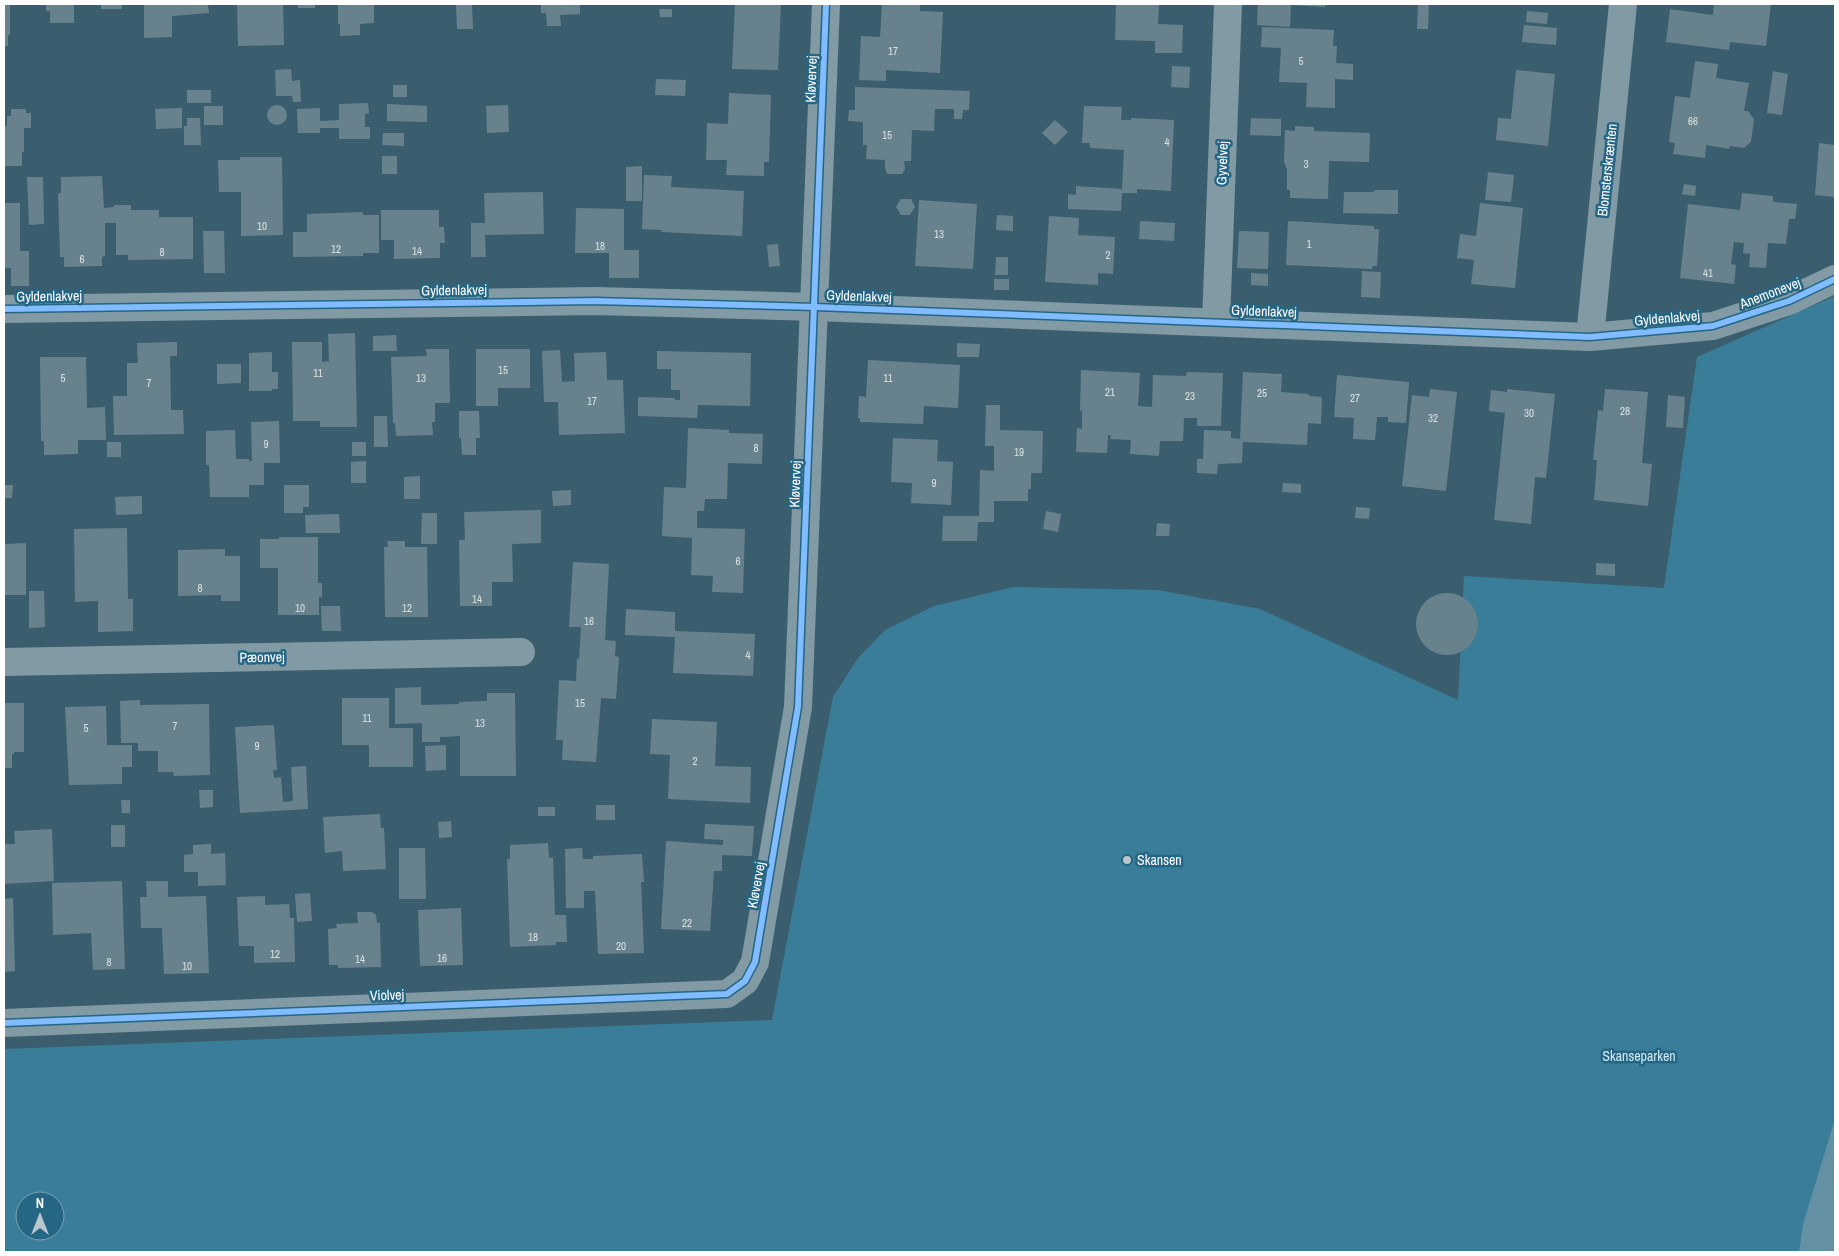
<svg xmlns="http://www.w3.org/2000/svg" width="1839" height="1256" viewBox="0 0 1839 1256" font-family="'Archivo Narrow',sans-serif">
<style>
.green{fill:#397d99;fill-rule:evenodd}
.water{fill:#6490a4}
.building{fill:#68828d}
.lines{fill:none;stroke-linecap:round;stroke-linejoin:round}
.minor{stroke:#819aa4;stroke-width:28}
.cycleway-casing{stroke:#256684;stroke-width:9}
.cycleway{stroke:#80bcff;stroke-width:6}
.poi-dot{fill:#bac7cc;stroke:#256684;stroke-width:2}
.labels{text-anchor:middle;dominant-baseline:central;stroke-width:5;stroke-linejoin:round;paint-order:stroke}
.number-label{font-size:11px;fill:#d9e0e2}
.street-label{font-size:14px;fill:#fff;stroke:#256684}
.poi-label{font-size:14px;fill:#fff;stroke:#256684;text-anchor:start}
.park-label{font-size:14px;fill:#d1ebf6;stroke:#256684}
</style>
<rect width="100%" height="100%" fill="#3b5e6e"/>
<path class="green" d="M1835,296V1252H4V1049L772,1020L833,697L858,658L885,630L934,606L1013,587L1158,590L1260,609L1458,700L1464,576L1664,588L1697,357ZM25,1201H55V1231H25Z"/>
<polygon class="water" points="1835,1119 1835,1252 1799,1252 1803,1224"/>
<g class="building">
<polygon points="4,4 10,4 10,35 8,35 8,46 4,46"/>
<polygon points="46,4 74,4 74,23 50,23 50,11 46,11"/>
<rect x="101" y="4" width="21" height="5"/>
<polygon points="144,4 208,4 209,13 172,16 172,37 144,38"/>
<polygon points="237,4 283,4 284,45 238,46"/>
<rect x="298" y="4" width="17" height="4"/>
<polygon points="338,4 374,4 374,23 360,24 360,35 340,36 340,24 338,24"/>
<polygon points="458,4 472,4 473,29 457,29 456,5"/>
<polygon points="541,4 580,4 580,14 560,15 561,26 547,26 546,13 541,13"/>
<polygon points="735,4 781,4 778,70 732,69"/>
<polygon points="882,4 920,5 920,11 943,12 940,73 886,70 886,81 859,80 861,36 880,37"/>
<polygon points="1116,4 1159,4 1158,24 1183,25 1182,53 1155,53 1155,41 1115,40"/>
<polygon points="1258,4 1325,4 1325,7 1291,5 1290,27 1257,25"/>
<polygon points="1418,4 1429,4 1428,29 1417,29"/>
<polygon points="1714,4 1771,4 1766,46 1730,42 1729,50 1666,42 1670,9 1713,15"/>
<polygon points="659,9 672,9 672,17 660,17"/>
<polygon points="1527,11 1548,13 1547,24 1526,22"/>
<polygon points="1524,25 1557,28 1556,45 1522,42"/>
<polygon points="1262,27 1334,30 1333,46 1337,46 1336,63 1353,64 1353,80 1335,79 1335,108 1306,107 1307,83 1279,82 1281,48 1261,47"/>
<polygon points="1695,61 1718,64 1716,78 1749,83 1744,111 1748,111 1754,119 1751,142 1744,148 1730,146 1729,149 1706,145 1705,158 1673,154 1675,143 1669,142 1675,96 1690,98"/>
<polygon points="1172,66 1190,67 1189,88 1171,87"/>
<polygon points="291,69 292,81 300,80 301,102 293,102 292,96 276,96 275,70"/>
<polygon points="1516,70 1555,74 1548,146 1496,140 1498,118 1511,119"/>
<polygon points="1773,71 1788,74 1782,115 1767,113"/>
<polygon points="656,79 686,80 685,96 655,95"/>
<rect x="393" y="85" width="14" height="12"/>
<polygon points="855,87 970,91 969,110 963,110 962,119 954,119 954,109 935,109 934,131 912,130 911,161 904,161 905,169 902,174 887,174 885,168 885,160 866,159 867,145 863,145 863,122 848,121 849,110 855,110"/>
<rect x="187" y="90" width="24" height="13"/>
<polygon points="729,93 771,95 769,162 764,162 764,176 726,175 727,160 706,160 707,123 728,124"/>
<polygon points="368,103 369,113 365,114 365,127 370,127 370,139 339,139 339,128 320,128 320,133 298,133 297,109 320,108 320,121 339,120 339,104"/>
<polygon points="387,104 427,106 427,122 387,121"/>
<circle cx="277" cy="115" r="10"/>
<polygon points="508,105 509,132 487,133 486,106"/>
<rect x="204" y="106" width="19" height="19"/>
<polygon points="1084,106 1122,107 1121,120 1131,120 1131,118 1174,120 1171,191 1137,189 1137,193 1122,193 1121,211 1068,209 1068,194 1076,195 1076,186 1122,189 1124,150 1090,148 1090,143 1082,143"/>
<polygon points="182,108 182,128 156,129 155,109"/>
<polygon points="11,109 26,109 26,113 31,113 31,128 24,128 24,152 22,152 22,166 4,166 4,126 7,126 7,116 11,116"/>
<polygon points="187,118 200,118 201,145 184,145 184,126 187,126"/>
<polygon points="1251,118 1281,119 1281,136 1250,135"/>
<polygon points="1055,120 1068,132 1055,145 1042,133"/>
<polygon points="1295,126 1314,127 1314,131 1370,133 1369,162 1329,161 1328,199 1290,198 1290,190 1287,190 1287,169 1284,162 1285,130 1295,131"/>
<polygon points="383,133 404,133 404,146 382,145"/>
<polygon points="1819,143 1835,145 1835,197 1815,195"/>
<rect x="382" y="156" width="15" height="18"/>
<polygon points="240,157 282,157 283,235 241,236 241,192 219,192 218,160 240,160"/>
<polygon points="642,166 642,201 626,201 626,167"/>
<polygon points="1488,172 1514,175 1511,202 1485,200"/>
<polygon points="644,175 672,176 671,187 744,191 742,236 661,232 662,230 642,229"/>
<polygon points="102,176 104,208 114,207 114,205 131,205 131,210 159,210 159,217 193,217 193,259 128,260 128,255 116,255 116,223 105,223 105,256 102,257 102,266 64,267 64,257 60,257 58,193 61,193 61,177"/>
<polygon points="27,177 43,177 44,224 29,225"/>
<polygon points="1684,184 1696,186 1695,196 1682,194"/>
<polygon points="1376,190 1398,190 1398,214 1343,213 1344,192 1373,192"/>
<polygon points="543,192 544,234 485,235 486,257 471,257 471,223 485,223 484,193"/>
<polygon points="1742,193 1773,196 1773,202 1797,204 1795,219 1789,219 1786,244 1768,243 1766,268 1749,267 1750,254 1743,253 1744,243 1734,242 1731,264 1736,265 1734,284 1680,278 1688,204 1740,210"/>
<polygon points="901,199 911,199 915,207 910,215 901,215 896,207"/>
<polygon points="919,200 977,204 973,269 915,266"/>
<polygon points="4,203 20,203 20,251 29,251 29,286 11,286 11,268 4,268"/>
<polygon points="1480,203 1523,208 1515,288 1471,284 1474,260 1457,258 1460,234 1476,236"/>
<polygon points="576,208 624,209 624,250 639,250 639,278 609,278 609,253 575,253"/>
<polygon points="381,210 439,210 439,227 444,227 445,243 440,243 440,258 394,259 394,240 381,240"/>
<polygon points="363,212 363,215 379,215 379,253 363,253 363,256 293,257 293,232 307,232 307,214"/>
<polygon points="997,215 1013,216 1013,231 996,230"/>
<polygon points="1049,216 1079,218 1078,235 1115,237 1113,274 1098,273 1098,285 1045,282"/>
<polygon points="1140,221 1175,223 1174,241 1139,239"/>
<polygon points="1288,221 1374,226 1374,229 1379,229 1377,266 1373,266 1372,269 1286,265"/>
<polygon points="203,231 224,231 225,273 204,273"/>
<polygon points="1239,231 1269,232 1268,269 1237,268"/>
<polygon points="778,244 780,266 769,267 767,245"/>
<polygon points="996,257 1008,257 1008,275 995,275"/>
<polygon points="1362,271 1381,272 1380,298 1361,297"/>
<polygon points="1251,273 1268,274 1268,286 1251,285"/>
<rect x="994" y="279" width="15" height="11"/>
<polygon points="355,333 357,427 320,427 320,421 293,421 292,342 322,342 322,362 329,361 328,334"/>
<polygon points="396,335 397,351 373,351 373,336"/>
<polygon points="177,342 177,356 170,356 171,410 183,410 184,434 114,435 113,396 127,396 127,363 138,363 137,343"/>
<polygon points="957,343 980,344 979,357 957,357"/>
<polygon points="426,349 449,349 450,403 435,403 435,422 432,422 433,435 396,436 395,423 393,423 391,357 427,356"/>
<polygon points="476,349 530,349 530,388 498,388 498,406 476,406"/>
<polygon points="560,350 562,382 575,381 574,353 606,352 607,380 623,380 625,433 559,435 558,402 544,402 542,351"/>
<polygon points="657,351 751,353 750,406 698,405 697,418 638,416 638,397 675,398 675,400 680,400 680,390 671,390 671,369 657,369"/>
<polygon points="272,352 272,372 278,372 278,389 272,389 272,391 249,391 249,353"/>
<polygon points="40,357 86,357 87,408 105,407 106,440 78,440 78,454 44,455 44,441 41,441"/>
<polygon points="868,360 960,365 958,408 924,406 923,424 860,422 860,418 858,418 859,396 866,397"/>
<polygon points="217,364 241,364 241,383 217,384"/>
<polygon points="1081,370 1140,373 1138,406 1152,407 1153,375 1186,376 1187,372 1223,373 1221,426 1197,426 1197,418 1184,418 1183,441 1160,441 1159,456 1130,454 1131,440 1110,439 1111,435 1108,435 1107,453 1076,452 1077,428 1082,429 1082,411 1080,411"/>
<polygon points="1243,372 1282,374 1281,392 1309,394 1309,396 1322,397 1321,424 1308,423 1307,445 1243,442 1242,463 1218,464 1217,474 1197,473 1197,459 1203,459 1204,430 1231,431 1231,438 1240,439"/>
<polygon points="1337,375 1409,382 1406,423 1388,422 1388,417 1377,417 1375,440 1353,439 1354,418 1334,417"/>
<polygon points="1430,389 1457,392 1446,491 1402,486 1412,395 1429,397"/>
<polygon points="1507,389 1555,394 1546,478 1535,477 1531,524 1494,520 1505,413 1489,411 1491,390 1507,392"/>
<polygon points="1605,389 1648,392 1642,463 1652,464 1648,506 1594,500 1597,460 1593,460 1598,410 1603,411"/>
<polygon points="1668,395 1685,397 1683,428 1666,427"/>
<polygon points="986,405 1000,405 1000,430 1043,431 1042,473 1031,473 1031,489 1028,489 1028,501 994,501 994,522 978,522 977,541 942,541 943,516 979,516 980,470 994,471 994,446 985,446"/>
<polygon points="459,411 479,411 480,438 476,438 476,455 462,455 461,438 459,438"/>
<polygon points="374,416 387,416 388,447 374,447"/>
<polygon points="279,421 280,463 264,463 264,485 249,485 249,497 210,497 209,465 206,465 206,431 235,430 236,459 249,459 249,461 252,461 251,422"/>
<polygon points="688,428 729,430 729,433 763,434 762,464 728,463 727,499 705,499 704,511 697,511 697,528 745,529 743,593 712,592 713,576 691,575 692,538 662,536 664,487 686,488"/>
<polygon points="893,438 938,440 937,461 953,462 951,505 911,503 912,483 891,482"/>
<rect x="107" y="442" width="14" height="15"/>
<rect x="352" y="442" width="14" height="14"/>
<polygon points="366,461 366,483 351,483 351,462"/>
<polygon points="420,476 420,499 404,499 404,477"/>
<polygon points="1283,483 1301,484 1301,493 1282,492"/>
<polygon points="4,485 13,485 12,498 4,498"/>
<polygon points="284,485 309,485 309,507 303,507 303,513 284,513"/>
<polygon points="571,490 571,505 553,506 552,491"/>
<polygon points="142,496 142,514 116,515 115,497"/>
<polygon points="1356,507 1370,508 1369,519 1355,518"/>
<polygon points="541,510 541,543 512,544 513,582 492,582 492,606 460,606 459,540 465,540 464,512"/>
<polygon points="1046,511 1061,514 1058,532 1043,529"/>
<polygon points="422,513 437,513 437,544 421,544"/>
<polygon points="339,514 340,533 306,533 305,515"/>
<polygon points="1157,523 1170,524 1169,536 1156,536"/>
<polygon points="127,528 128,599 133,599 133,631 98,632 98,601 75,602 74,529"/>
<polygon points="279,537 318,537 318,583 322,583 322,597 319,597 319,615 278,615 278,568 260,568 260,539 279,539"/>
<polygon points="387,541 405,541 405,547 427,547 428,617 385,617 384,547 388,547"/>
<polygon points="26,543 26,595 4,595 4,544"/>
<polygon points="225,549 225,556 240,556 240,601 221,601 221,595 178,596 178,550"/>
<polygon points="573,562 609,564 605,640 616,641 615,656 619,657 616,699 601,698 596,762 562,760 563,740 556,740 559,680 576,681 577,659 579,659 581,627 569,627"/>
<polygon points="1596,563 1615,564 1615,576 1596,575"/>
<polygon points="29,591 44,591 45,627 29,628"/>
<circle cx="1447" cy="624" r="31"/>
<polygon points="321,606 340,606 341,631 322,631"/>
<polygon points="626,609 675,612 675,631 755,634 753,676 673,673 675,637 625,635"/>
<polygon points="421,687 421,705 459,704 459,702 487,701 487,693 515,693 516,776 460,776 460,736 440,737 440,742 422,742 422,723 395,724 395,688"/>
<polygon points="342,698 389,698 389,728 413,728 413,767 369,767 369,745 342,745"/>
<polygon points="140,700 140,705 209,704 210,775 174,776 173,772 158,772 158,751 138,751 138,743 121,743 120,701"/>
<polygon points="4,703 24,703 24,752 14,752 14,754 12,754 12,768 4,768"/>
<polygon points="106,706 107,745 132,745 132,767 122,767 122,784 69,785 65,707"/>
<polygon points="652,719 717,722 715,766 751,767 750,803 668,799 670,755 650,754"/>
<polygon points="274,725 277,770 273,770 274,778 281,777 283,802 293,801 291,767 306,766 308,809 240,813 235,727"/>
<polygon points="446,745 446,770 426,771 425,746"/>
<polygon points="199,790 213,790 213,807 200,808"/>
<polygon points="121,800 130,800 130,813 122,813"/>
<rect x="596" y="805" width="19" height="15"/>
<rect x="538" y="807" width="17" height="9"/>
<polygon points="380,814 381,828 384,828 386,869 343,871 342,851 325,853 323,817"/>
<polygon points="451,821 452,837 439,838 438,822"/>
<polygon points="705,824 754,826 752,856 722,855 722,871 714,871 710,931 661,929 666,841 723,845 723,840 704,839"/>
<rect x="111" y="825" width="14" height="22"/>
<polygon points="52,829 54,881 4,884 4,844 15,844 14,831"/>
<polygon points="548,843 549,858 553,857 555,915 566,915 567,942 556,942 556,945 510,947 507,859 510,859 510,845"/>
<polygon points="211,844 211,854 225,853 226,885 198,886 198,872 184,872 184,855 193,854 193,845"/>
<polygon points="399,848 425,848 426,899 399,899"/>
<polygon points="582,848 583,859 593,859 593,856 642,854 644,882 641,882 644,953 598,954 595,891 584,891 584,908 566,908 565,849"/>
<polygon points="122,881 125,969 93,970 91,933 53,935 52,883"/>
<polygon points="146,881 168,881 168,897 206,896 209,973 164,974 162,928 141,928 140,897 147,897"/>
<polygon points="310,893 312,921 297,922 295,894"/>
<polygon points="265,896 265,905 289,904 290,918 294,918 295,962 254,963 254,946 239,946 237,897"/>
<polygon points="13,898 15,971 4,972 4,899"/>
<polygon points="461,908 463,965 420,966 418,910"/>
<polygon points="357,912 372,912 376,915 377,923 380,923 381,967 338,968 338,965 329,965 328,929 337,928 336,924 358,923"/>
</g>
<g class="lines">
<g class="minor">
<polyline points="4,309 595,301 815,307 1590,337 1713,326 1789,301 1835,279"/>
<polyline points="1216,322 1228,4"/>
<polyline points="1590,337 1623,4"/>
<polyline points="4,662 521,652"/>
<polyline points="4,1023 727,994 745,981 755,962 798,707 826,4"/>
</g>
<g class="cycleway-casing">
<g id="cycleway">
<polyline points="4,309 595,301 815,307 1590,337 1713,326 1789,301 1835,279"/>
<polyline points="4,1023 727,994 745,981 755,962 798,707 826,4"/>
</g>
</g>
<use href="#cycleway" class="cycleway"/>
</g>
<circle class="poi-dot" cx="1127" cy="860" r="5"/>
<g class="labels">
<g class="number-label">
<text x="893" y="51">17</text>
<text x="1301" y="61">5</text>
<text x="1693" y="121">66</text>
<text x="887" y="135">15</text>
<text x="1167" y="142">4</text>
<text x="1306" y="164">3</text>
<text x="262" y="226">10</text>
<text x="939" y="234">13</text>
<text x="1309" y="244">1</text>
<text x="600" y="246">18</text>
<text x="336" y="249">12</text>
<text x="417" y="251">14</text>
<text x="162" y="252">8</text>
<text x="1108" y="255">2</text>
<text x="82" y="259">6</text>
<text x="1708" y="273">41</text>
<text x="503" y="370">15</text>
<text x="318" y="373">11</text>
<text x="63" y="378">5</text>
<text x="421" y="378">13</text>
<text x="888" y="378">11</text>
<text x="149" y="383">7</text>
<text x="1110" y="392">21</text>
<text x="1262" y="393">25</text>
<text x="1190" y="396">23</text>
<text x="1355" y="398">27</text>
<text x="592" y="401">17</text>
<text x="1625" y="411">28</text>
<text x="1529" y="413">30</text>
<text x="1433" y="418">32</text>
<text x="266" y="444">9</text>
<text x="756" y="448">8</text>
<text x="1019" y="452">19</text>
<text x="934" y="483">9</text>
<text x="738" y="561">6</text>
<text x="200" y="588">8</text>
<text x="477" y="599">14</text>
<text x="300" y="608">10</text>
<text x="407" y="608">12</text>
<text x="589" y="621">16</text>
<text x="748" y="655">4</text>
<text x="580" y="703">15</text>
<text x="367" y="718">11</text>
<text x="480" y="723">13</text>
<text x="175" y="726">7</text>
<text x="86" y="728">5</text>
<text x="257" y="746">9</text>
<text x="695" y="761">2</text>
<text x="687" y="923">22</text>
<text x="533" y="937">18</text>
<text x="621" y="946">20</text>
<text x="275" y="954">12</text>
<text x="442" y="958">16</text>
<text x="360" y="959">14</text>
<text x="109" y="962">8</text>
<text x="187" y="966">10</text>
</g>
<g class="street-label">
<text transform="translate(811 79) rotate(-88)">Kløvervej</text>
<text transform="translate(1222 163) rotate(-88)">Gyvelvej</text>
<text transform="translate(1607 170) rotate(-84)">Blomsterskrænten</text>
<text transform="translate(454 290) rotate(-1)">Gyldenlakvej</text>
<text transform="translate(1770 293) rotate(-21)">Anemonevej</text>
<text transform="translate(49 296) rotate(-1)">Gyldenlakvej</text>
<text transform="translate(859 296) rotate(2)">Gyldenlakvej</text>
<text transform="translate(1264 311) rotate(2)">Gyldenlakvej</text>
<text transform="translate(1667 318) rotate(-5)">Gyldenlakvej</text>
<text transform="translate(795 484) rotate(-88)">Kløvervej</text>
<text transform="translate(262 657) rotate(-1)">Pæonvej</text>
<text transform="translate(756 885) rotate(-80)">Kløvervej</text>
<text transform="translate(387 995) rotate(-2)">Violvej</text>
</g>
<g class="poi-label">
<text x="1137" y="860">Skansen</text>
</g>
<g class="park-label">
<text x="1639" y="1056">Skanseparken</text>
</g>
</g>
<rect width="1839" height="1256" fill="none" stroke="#ffffff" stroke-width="10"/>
<g transform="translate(40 1216)"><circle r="24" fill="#256684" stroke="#7ca3b5"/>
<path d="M0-4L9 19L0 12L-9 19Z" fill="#bac7cc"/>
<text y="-8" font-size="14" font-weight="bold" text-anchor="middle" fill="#ffffff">N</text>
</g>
</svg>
